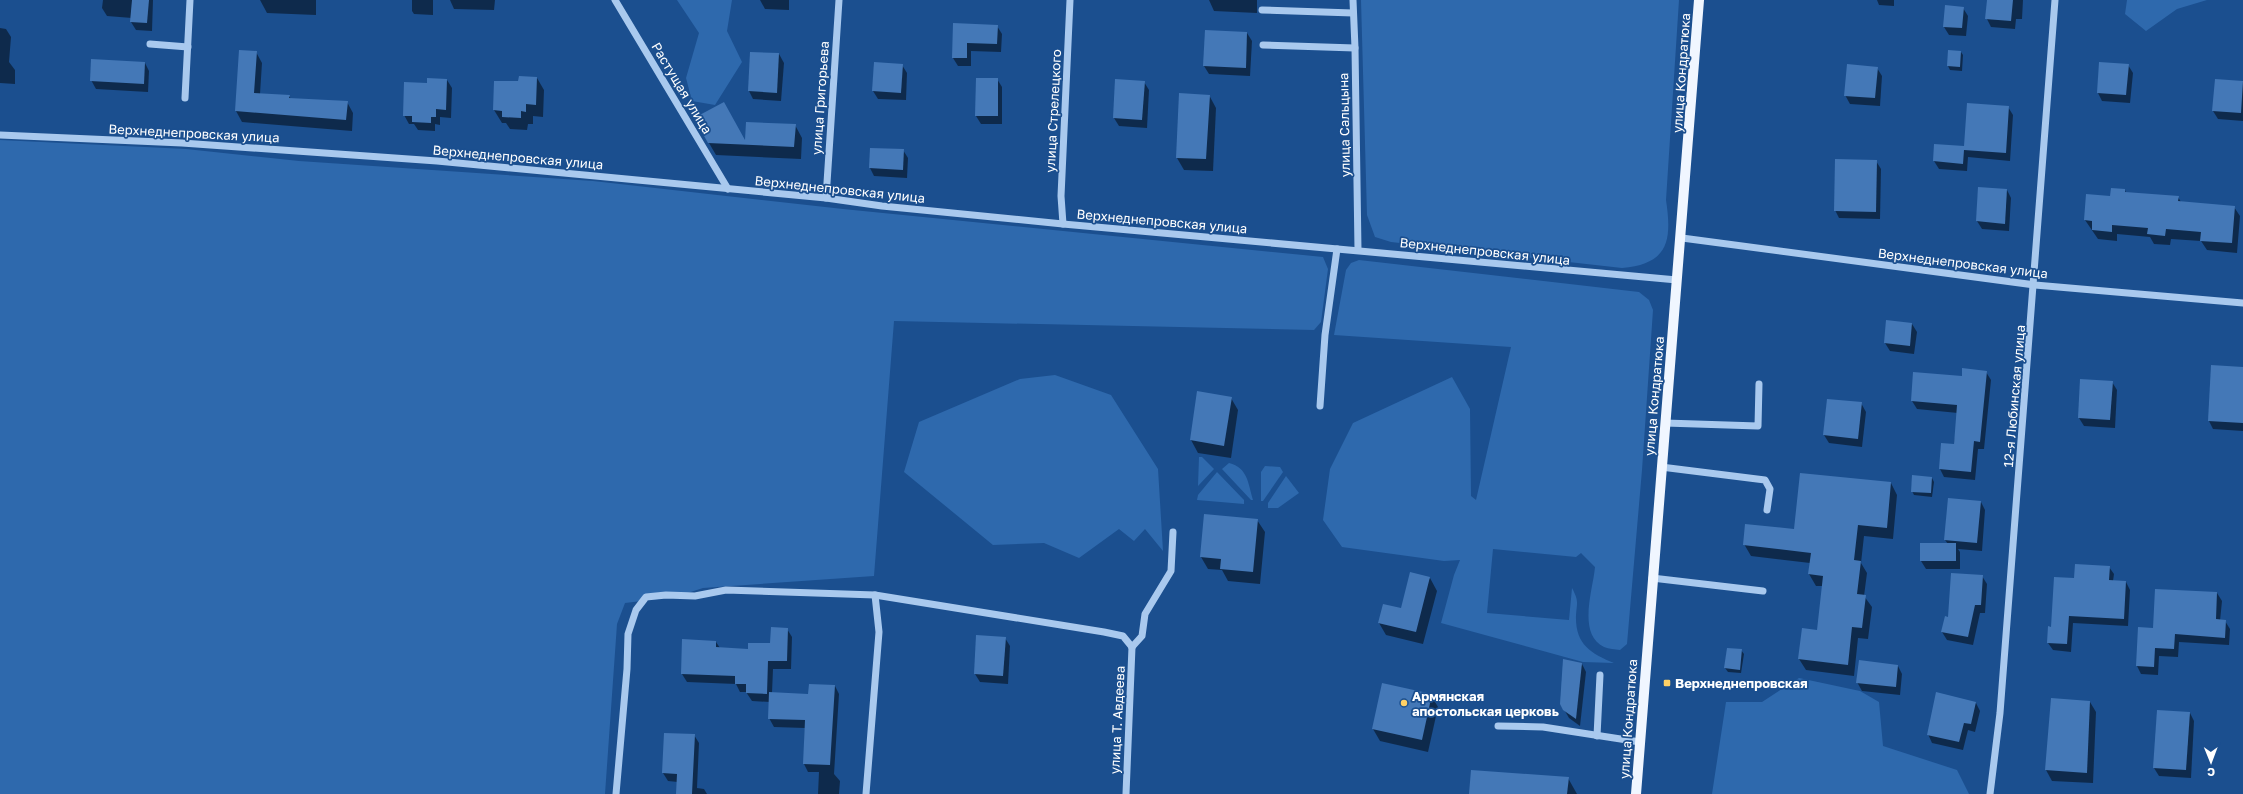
<svg xmlns="http://www.w3.org/2000/svg" width="2243" height="794" viewBox="0 0 2243 794" font-family="'Golos Text',sans-serif">
<style>
.green{fill:#2e69ad}
.shadow{fill:#0007}
.building{fill:#4478b7}
.lines{fill:none;stroke-linecap:round;stroke-linejoin:round}
.minor{stroke:#a9c9ee;stroke-width:7}
.major{stroke:#f0f6ff;stroke-width:10}
.poi-dot{fill:#ffd166;stroke:#1b4f8f;stroke-width:1.5}
.labels{text-anchor:middle;dominant-baseline:central;stroke-width:3.5;stroke-linejoin:round;paint-order:stroke}
.street-label{font-size:13px;fill:#fff;stroke:#1b4f8f}
.poi-label{font-size:13px;font-weight:bold;fill:#fff;stroke:#1b4f8f;text-anchor:start}
</style>
<rect width="100%" height="100%" fill="#1b4f8f"/>
<g class="green">
<polygon points="677,0 732,0 727,31 742,62 715,105 692,101 686,78 699,33"/>
<path d="M1361,0H1679L1666,200C1672,240 1669,264 1622,268L1391,242L1375,237L1367,215Z"/>
<polygon points="2127,0 2207,0 2177,9 2146,31 2125,14"/>
<polygon points="0,140 186,149 299,161 593,181 843,209 1323,257 1328,269 1321,322 1314,330 894,321 874,576 703,588 675,597 625,603 617,624 605,794 0,794"/>
<path d="M1359,260L1639,292L1649,300L1653,310L1642,470L1627,644L1620,650C1615,649 1609,649 1604,647C1577,634 1593,590 1595,567L1581,553L1576,557L1493,549L1487,613L1569,620L1572,588C1579,601 1577,602 1576,615C1575,644 1590,653 1614,663L1583,662L1441,623L1454,575L1460,560L1444,561L1342,547L1323,520L1330,469L1353,423L1452,377L1470,409L1471,496L1476,500L1511,347L1334,335L1346,270L1351,263Z"/>
<polygon points="1055,375 1111,395 1158,469 1163,551 1145,529 1134,541 1119,529 1079,558 1044,543 993,545 904,472 919,422 1020,379"/>
<polygon points="1199,457 1202,457 1214,469 1198,486"/>
<path d="M1229,463C1248,468 1248,483 1253,500H1251L1222,469Z"/>
<polygon points="1265,466 1280,467 1283,472 1263,501 1261,501 1261,472"/>
<polygon points="1217,472 1244,500 1244,504 1197,500 1198,495"/>
<polygon points="1286,476 1299,493 1278,508 1268,508 1268,503"/>
<polygon points="1799,678 1860,691 1879,702 1883,746 1957,770 1969,794 1712,794 1726,702 1762,702"/>
</g>
<g class="shadow">
<polygon points="103,0 153,0 152,31 136,30 131,22 132,18 107,16 102,8"/>
<polygon points="260,0 316,0 316,15 267,13"/>
<polygon points="412,0 433,0 433,15 414,14 412,11"/>
<polygon points="450,0 495,0 494,10 454,9"/>
<polygon points="760,0 789,0 789,10 765,9"/>
<polygon points="1209,0 1257,0 1257,13 1214,11"/>
<polygon points="1877,0 1894,0 1894,6 1879,5"/>
<polygon points="1988,0 2023,0 2022,19 2016,19 2015,29 1991,27 1987,19"/>
<polygon points="1963,8 1968,16 1966,36 1949,35 1944,27"/>
<polygon points="954,24 997,26 1002,34 1001,52 971,51 971,66 958,66 953,58"/>
<polygon points="0,28 6,29 11,37 9,62 15,70 15,84 0,83"/>
<polygon points="1247,33 1252,41 1250,76 1209,74 1204,66"/>
<polygon points="256,52 262,63 260,94 289,96 291,99 347,102 353,113 352,131 242,122 236,111"/>
<polygon points="1961,52 1963,55 1962,71 1950,70 1948,66"/>
<polygon points="779,54 784,63 781,101 753,99 749,91"/>
<polygon points="145,63 149,71 148,92 96,89 91,80"/>
<polygon points="902,65 907,73 906,100 878,99 873,91"/>
<polygon points="2128,65 2133,73 2130,103 2102,101 2098,93"/>
<polygon points="1877,68 1882,76 1880,106 1850,104 1845,95"/>
<polygon points="537,78 544,90 543,117 533,116 533,124 528,124 527,130 510,129 506,123 502,123 494,110 495,82 519,82"/>
<polygon points="977,79 997,79 1002,87 1002,124 981,124 976,116"/>
<polygon points="447,80 452,88 451,118 440,117 440,125 435,124 435,131 418,130 414,124 409,124 404,115 428,84"/>
<polygon points="2216,80 2243,82 2243,121 2218,119 2213,111"/>
<polygon points="1144,82 1149,90 1147,128 1119,126 1114,118"/>
<polygon points="1209,95 1216,108 1213,171 1184,170 1177,158"/>
<polygon points="2008,107 2013,115 2010,161 1968,157 1967,171 1939,169 1934,161 1935,145 1965,147"/>
<polygon points="695,119 746,143 795,125 802,138 801,159 716,155"/>
<polygon points="871,149 903,150 908,158 907,178 874,176 870,168"/>
<polygon points="1876,161 1881,169 1880,219 1839,218 1835,210"/>
<polygon points="1979,188 2007,190 2011,198 2009,231 1982,229 1977,221"/>
<polygon points="2125,190 2126,193 2178,197 2181,202 2234,207 2240,216 2237,253 2207,250 2201,241 2171,239 2170,245 2154,244 2150,237 2117,234 2117,241 2098,239 2085,220 2087,195 2111,197"/>
<polygon points="1887,321 1912,324 1917,332 1914,354 1890,351 1885,343"/>
<polygon points="2243,368 2243,431 2213,429 2209,421"/>
<polygon points="1986,372 1991,380 1984,449 1978,449 1975,480 1944,477 1940,469 1954,445 1958,413 1917,409 1912,401 1962,378"/>
<polygon points="2081,380 2112,382 2117,390 2115,428 2084,426 2079,418"/>
<polygon points="1231,398 1238,410 1231,458 1198,453 1191,440"/>
<polygon points="1861,403 1866,412 1862,447 1829,443 1824,435"/>
<polygon points="1932,478 1934,482 1932,497 1914,495 1912,491"/>
<polygon points="1891,483 1897,495 1893,539 1864,536 1861,563 1867,573 1864,596 1872,607 1868,639 1858,638 1854,676 1806,670 1799,659 1818,631 1823,586 1816,586 1809,574 1810,563 1751,556 1744,544 1795,530"/>
<polygon points="1981,502 1985,510 1982,551 1958,549 1960,552 1960,569 1926,569 1921,561 1948,544 1945,540"/>
<polygon points="1257,520 1265,532 1260,584 1228,581 1222,570 1208,569 1201,557"/>
<polygon points="2109,567 2114,574 2113,581 2126,582 2130,590 2128,626 2073,623 2071,652 2053,650 2048,643 2075,579"/>
<polygon points="1982,576 1987,584 1985,613 1980,613 1973,645 1947,640 1942,632 1949,618"/>
<polygon points="1430,578 1437,591 1423,644 1386,635 1379,623 1401,609"/>
<polygon points="2217,593 2222,601 2220,621 2225,621 2230,629 2229,645 2179,642 2178,657 2159,656 2158,675 2141,674 2137,666 2154,629"/>
<polygon points="787,629 792,637 791,669 773,669 772,693 809,695 835,686 839,694 834,774 840,781 839,794 798,794 818,794 819,772 808,772 804,764 805,728 774,727 769,718 770,702 752,701 746,692 740,692 736,684 687,682 682,674 716,642 720,648 749,650 771,645"/>
<polygon points="977,636 1005,638 1010,646 1008,684 980,682 975,674"/>
<polygon points="1741,650 1744,654 1741,673 1728,672 1725,668"/>
<polygon points="1582,664 1586,672 1580,726 1569,718 1561,704"/>
<polygon points="1898,666 1902,674 1900,695 1862,691 1857,682"/>
<polygon points="1431,695 1438,707 1428,752 1380,741 1373,729"/>
<polygon points="2090,702 2096,712 2093,783 2052,781 2046,770"/>
<polygon points="1976,703 1980,711 1975,732 1968,730 1963,750 1932,743 1928,734"/>
<polygon points="2190,713 2194,721 2191,778 2159,776 2154,768"/>
<polygon points="694,735 699,743 697,788 704,789 707,794 677,794 678,782 668,781 663,773"/>
<polygon points="1568,778 1577,794 1470,794"/>
</g>
<g class="building">
<polygon points="132,0 149,0 147,23 130,22"/>
<polygon points="1987,0 2013,0 2011,21 1985,19"/>
<polygon points="1945,5 1964,7 1962,28 1943,27"/>
<polygon points="953,23 998,25 997,44 967,43 967,58 952,58"/>
<polygon points="1205,30 1247,32 1246,68 1203,66"/>
<polygon points="239,50 257,51 254,93 290,95 289,98 348,101 346,120 235,111"/>
<polygon points="1948,50 1961,51 1960,67 1947,66"/>
<polygon points="750,52 779,53 777,93 748,91"/>
<polygon points="91,59 145,62 144,84 90,81"/>
<polygon points="874,62 903,64 901,93 872,91"/>
<polygon points="2099,62 2129,64 2126,95 2097,93"/>
<polygon points="1847,64 1878,67 1875,98 1844,96"/>
<polygon points="519,76 537,77 536,105 526,104 526,112 521,111 521,118 502,117 502,111 493,110 494,81 518,81"/>
<polygon points="427,78 447,79 446,110 436,109 436,117 431,117 431,123 412,122 412,116 403,116 404,82 427,83"/>
<polygon points="976,78 998,78 998,116 975,116"/>
<polygon points="1115,79 1145,81 1142,120 1113,118"/>
<polygon points="2215,79 2243,81 2241,113 2212,111"/>
<polygon points="1179,93 1210,95 1206,159 1176,158"/>
<polygon points="724,102 745,140 746,122 796,124 794,147 708,143 694,118"/>
<polygon points="1967,103 2009,106 2006,153 1964,150 1963,164 1933,161 1934,144 1964,146"/>
<polygon points="870,148 904,149 903,170 869,168"/>
<polygon points="1835,159 1877,160 1876,212 1834,211"/>
<polygon points="1978,187 2007,189 2005,224 1976,221"/>
<polygon points="2111,188 2125,189 2125,192 2179,196 2178,201 2235,206 2232,243 2200,241 2201,232 2166,229 2165,236 2147,234 2148,228 2112,225 2112,232 2092,230 2092,221 2084,220 2086,194 2110,196"/>
<polygon points="1886,320 1912,323 1910,346 1884,343"/>
<polygon points="2211,365 2243,367 2243,423 2208,421"/>
<polygon points="1962,368 1987,371 1980,442 1974,441 1971,472 1939,469 1941,443 1954,444 1957,405 1911,401 1913,372 1962,376"/>
<polygon points="2080,379 2113,381 2110,420 2078,418"/>
<polygon points="1197,391 1232,397 1224,446 1190,440"/>
<polygon points="1827,399 1862,402 1858,439 1823,435"/>
<polygon points="1800,473 1891,482 1887,528 1858,525 1854,560 1861,561 1857,594 1866,595 1862,628 1852,627 1848,665 1798,659 1802,628 1817,630 1823,576 1808,574 1811,553 1743,545 1745,524 1794,529"/>
<polygon points="1912,475 1932,477 1931,493 1911,492"/>
<polygon points="1948,498 1981,501 1977,543 1944,540"/>
<polygon points="1204,514 1258,519 1253,572 1220,569 1221,559 1200,557"/>
<rect x="1920" y="543" width="36" height="18"/>
<polygon points="2075,564 2110,566 2109,580 2126,581 2124,619 2069,616 2067,644 2047,643 2048,626 2051,627 2054,577 2074,578"/>
<polygon points="1410,572 1430,577 1416,632 1378,623 1383,604 1401,608"/>
<polygon points="1951,573 1983,575 1981,605 1975,605 1968,637 1941,632 1945,616 1948,617"/>
<polygon points="2155,589 2217,592 2216,619 2226,620 2225,638 2175,634 2174,649 2155,648 2154,667 2136,666 2138,627 2153,628"/>
<polygon points="771,627 788,628 787,661 768,661 767,694 746,693 746,684 735,684 735,676 681,674 682,639 716,641 716,647 748,649 748,643 770,643"/>
<polygon points="976,635 1006,637 1003,676 974,674"/>
<polygon points="1727,648 1742,649 1740,670 1724,668"/>
<polygon points="1563,659 1582,663 1576,719 1563,710 1560,704"/>
<polygon points="1859,660 1898,665 1896,687 1856,683"/>
<polygon points="1382,683 1432,694 1422,740 1372,729"/>
<polygon points="809,684 835,685 830,765 803,764 805,720 768,719 769,692 808,694"/>
<polygon points="1936,692 1976,702 1971,724 1964,723 1959,742 1927,735"/>
<polygon points="2051,698 2090,701 2087,773 2045,770"/>
<polygon points="2157,710 2190,712 2186,770 2153,768"/>
<polygon points="664,733 695,734 692,794 676,794 677,774 662,773"/>
<polygon points="1471,770 1569,777 1567,794 1469,794"/>
</g>
<g class="lines">
<g class="minor">
<polyline points="615,0 728,189"/>
<polyline points="1353,0 1355,48 1358,250"/>
<polyline points="1262,10 1353,13"/>
<polyline points="150,44 188,47"/>
<polyline points="1263,45 1355,48"/>
<polyline points="185,98 190,0"/>
<polyline points="0,135 182,143 437,161 826,198 882,206 1063,224 1677,280"/>
<polyline points="826,198 839,0"/>
<polyline points="1063,224 1061,196 1070,0"/>
<polyline points="1682,238 2035,285 2243,303"/>
<polyline points="1320,406 1325,335 1337,249"/>
<polyline points="1665,423 1758,426 1759,384"/>
<polyline points="1661,467 1765,480 1770,489 1767,510"/>
<polyline points="1652,578 1763,591"/>
<polyline points="1132,647 1142,636 1145,614 1171,571 1173,532"/>
<polyline points="1498,726 1543,727 1640,742"/>
<polyline points="1597,736 1600,675"/>
<polyline points="616,794 627,669 628,634 636,610 646,597 666,595 695,596 726,590 875,595 1104,632 1123,636 1132,647"/>
<polyline points="866,794 879,632 875,595"/>
<polyline points="1126,794 1132,647"/>
<polyline points="1990,794 2000,713 2055,0"/>
</g>
<polyline class="major" points="1636,794 1699,0"/>
</g>
<g class="poi-dot">
<rect x="1663" y="679" width="8" height="8" rx="2"/>
<circle cx="1404" cy="703" r="4"/>
</g>
<g class="labels">
<g class="street-label">
<text transform="translate(1681 73) rotate(-86)">улица Кондратюка</text>
<text transform="translate(682 88) rotate(59)">Растущая улица</text>
<text transform="translate(820 98) rotate(-86)">улица Григорьева</text>
<text transform="translate(1053 111) rotate(-87)">улица Стрелецкого</text>
<text transform="translate(1344 125) rotate(-91)">улица Сальцына</text>
<text transform="translate(194 133) rotate(3)">Верхнеднепровская улица</text>
<text transform="translate(518 157) rotate(5)">Верхнеднепровская улица</text>
<text transform="translate(840 189) rotate(6)">Верхнеднепровская улица</text>
<text transform="translate(1162 221) rotate(5)">Верхнеднепровская улица</text>
<text transform="translate(1485 251) rotate(6)">Верхнеднепровская улица</text>
<text transform="translate(1963 263) rotate(7)">Верхнеднепровская улица</text>
<text transform="translate(1654 396) rotate(-85)">улица Кондратюка</text>
<text transform="translate(2014 396) rotate(-85)">12-я Любинская улица</text>
<text transform="translate(1628 719) rotate(-86)">улица Кондратюка</text>
<text transform="translate(1117 720) rotate(-87)">улица Т. Авдеева</text>
</g>
<g class="poi-label">
<text x="1675" y="683">Верхнеднепровская</text>
<text x="1412" y="696">Армянская<tspan x="1412" dy="15">апостольская церковь</tspan></text>
</g>
</g>
<g transform="translate(2211 762) rotate(179)" stroke="#1b4f8f" stroke-width="3" paint-order="stroke">
<path d="M0-3L7 15L0 10L-7 15Z" fill="#ffffff"/>
<text y="-6" font-size="11" font-weight="bold" text-anchor="middle" fill="#ffffff">С</text>
</g>
</svg>
